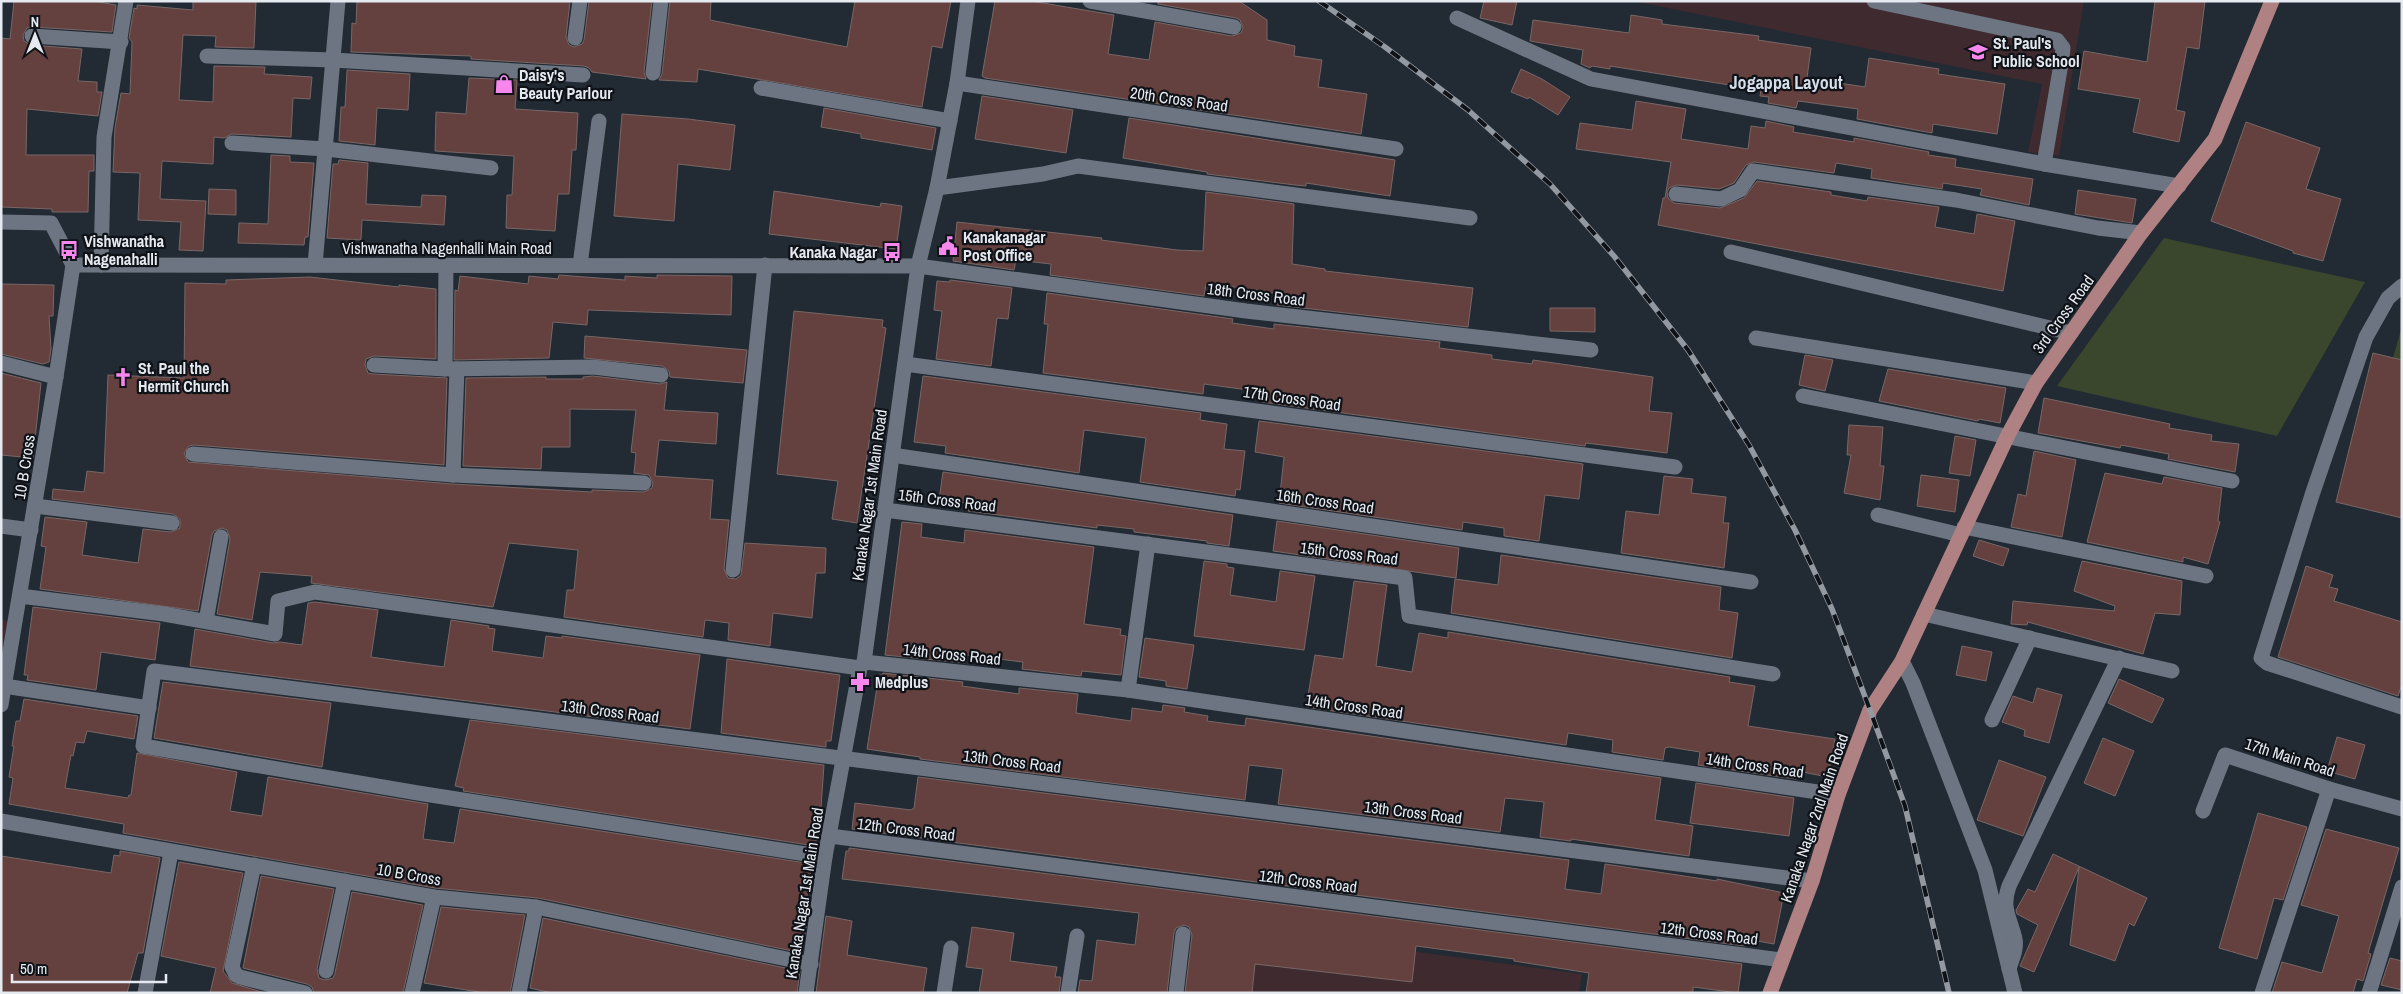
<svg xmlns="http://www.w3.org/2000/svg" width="2403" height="994" viewBox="0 0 2403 994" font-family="'Archivo Narrow',sans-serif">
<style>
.education{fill:#3e2a2f}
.green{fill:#3b472d}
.building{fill:#64413e;stroke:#786766}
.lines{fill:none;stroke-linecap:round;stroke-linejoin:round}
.minor{stroke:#6c7581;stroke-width:15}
.major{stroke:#b08182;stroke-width:15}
.rail-casing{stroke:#9399a1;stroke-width:5.5}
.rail{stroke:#0f1217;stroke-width:4;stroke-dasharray:11;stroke-linecap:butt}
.labels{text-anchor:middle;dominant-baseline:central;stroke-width:4.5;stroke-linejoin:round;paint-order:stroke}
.poi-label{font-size:16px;font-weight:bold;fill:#e5eaf1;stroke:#0f1217;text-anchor:start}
.street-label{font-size:16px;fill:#e5eaf1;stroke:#0f1217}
.neighbourhood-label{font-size:18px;font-weight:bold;fill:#d4deeb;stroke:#0f1217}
</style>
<rect width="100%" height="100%" fill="#222a34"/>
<g class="education">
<polygon points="1633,1 2084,1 2059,156 2028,152 2042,84"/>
<polygon points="1,620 8,621 1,658"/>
<polygon points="1194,922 1582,974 1579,993 1185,993"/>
</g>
<g class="green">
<polygon points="2164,238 2365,282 2277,436 2057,386"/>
<polygon points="2402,326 2402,360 2393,358"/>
</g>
<g class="building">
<polygon points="14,1 93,1 116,5 112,32 33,27 27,28 23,35 24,41 31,45 82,49 78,81 97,82 97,92 102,92 98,116 27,109 26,155 94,155 94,171 89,171 88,212 52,212 52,209 1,207 1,38 10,39"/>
<polygon points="193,1 256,1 254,48 215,47 216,36 183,35 179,100 213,102 214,66 265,67 264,74 312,77 310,99 293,98 291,137 232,134 224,138 214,137 213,164 162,161 160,199 206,201 203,251 179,250 181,222 138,220 140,173 113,172 115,128 121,93 130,94 132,42 129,38 134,8 137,9 137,5 193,10"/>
<polygon points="357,1 570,1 566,37 569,45 574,47 582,44 584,40 589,1 652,1 644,72 646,79 592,72 589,68 584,66 471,59 471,56 351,52 352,23 356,24"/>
<polygon points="670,1 711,1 710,20 847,47 855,1 951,1 942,48 932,46 922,107 698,69 697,82 659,80 662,74"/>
<polygon points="995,1 1031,1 1114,15 1108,54 1149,60 1155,22 1232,36 1241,33 1243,28 1240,20 1236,18 1158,4 1158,1 1239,1 1267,20 1267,40 1295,46 1294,56 1322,60 1318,87 1367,94 1361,134 985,78 982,76"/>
<polygon points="1484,1 1517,1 1512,25 1480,18"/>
<polygon points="2155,1 2205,1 2199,49 2187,47 2176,110 2185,112 2179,142 2133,132 2140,99 2078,89 2084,51 2147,62"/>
<polygon points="1631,15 1662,20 1662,24 1759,36 1758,40 1811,48 1807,78 1865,87 1869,58 1939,69 1938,74 2005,84 1997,134 1933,124 1932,133 1857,119 1858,109 1798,101 1796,108 1768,103 1769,97 1760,96 1761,90 1610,66 1610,69 1592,66 1590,68 1581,64 1583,50 1530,41 1533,20 1629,33"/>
<polygon points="1521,69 1542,79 1570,97 1558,115 1529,97 1528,99 1511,92"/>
<polygon points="347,70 410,74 408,110 377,108 375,145 339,141 341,107 345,107"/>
<polygon points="469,78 517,80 515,109 578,113 576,150 572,150 569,194 558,194 555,231 506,228 507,195 512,195 514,156 435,151 436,112 466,114"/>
<polygon points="982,96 1073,110 1066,153 975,139"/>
<polygon points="1636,101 1686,109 1681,139 1748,149 1751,126 1765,128 1766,121 1794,127 1793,132 1854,142 1854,138 1929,152 1928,155 1956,159 1955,167 2033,179 2029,205 1980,195 1982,189 1943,183 1942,189 1871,178 1872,169 1836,163 1834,173 1754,162 1746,165 1734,183 1719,189 1677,185 1669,188 1667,192 1668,198 1674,203 1720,208 1744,198 1757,181 1831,192 1831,195 1867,201 1868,197 1939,207 1935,227 1974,234 1977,214 2015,221 2003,291 1658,225 1663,198 1665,198 1671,162 1576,149 1580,123 1632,130"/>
<polygon points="824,108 936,128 932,150 861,138 861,134 821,127"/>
<polygon points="622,114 688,119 735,125 730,170 678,164 674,221 614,216"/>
<polygon points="1129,118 1395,160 1390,196 1306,183 1306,186 1295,185 1207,174 1207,172 1123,158"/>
<polygon points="2246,122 2320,148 2306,189 2341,199 2323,261 2293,253 2293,251 2211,221"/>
<polygon points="271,155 290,156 290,162 314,163 308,237 305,237 304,245 238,243 239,223 268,224"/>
<polygon points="339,160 368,163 366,204 421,207 422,195 446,196 444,225 362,220 361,240 327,238 333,164 338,164"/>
<polygon points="209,189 236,190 236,215 208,214"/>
<polygon points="2078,190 2136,199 2132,223 2075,214"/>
<polygon points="774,191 880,207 881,203 902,206 896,249 769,234"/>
<polygon points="1206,192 1294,204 1292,264 1325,269 1325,271 1473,288 1468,327 1277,305 1278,294 1244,288 1206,284 1204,296 1050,275 1051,264 1016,260 1014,270 953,261 957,222 1102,238 1101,240 1177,250 1203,251"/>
<polygon points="559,275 625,280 625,276 657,278 657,275 732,276 731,315 588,310 587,325 553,322 549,358 454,360 455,290 458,291 460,276 528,284 529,276 558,279"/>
<polygon points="310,277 399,287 399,285 436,289 436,359 374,356 366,359 365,365 368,373 373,374 447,378 444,465 194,445 189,446 184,453 188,462 452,484 592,492 592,490 644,492 652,488 653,483 649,475 634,473 636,453 631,452 636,410 570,409 570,447 542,447 541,469 463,466 466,378 546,377 546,379 583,379 583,377 593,376 660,384 667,382 664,410 718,413 716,444 659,440 655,476 713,480 710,519 729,520 724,569 728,578 736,579 741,575 745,543 826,548 825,573 816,573 812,618 773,613 770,646 728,640 729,623 705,620 703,637 564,617 567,590 574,590 578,550 509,543 493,607 311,583 312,576 260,572 252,620 217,614 230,539 227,530 222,528 214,531 212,535 198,611 40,589 46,547 41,546 45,517 87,522 82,555 138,563 143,529 171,532 180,528 180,519 173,514 52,499 53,489 84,492 87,471 104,473 108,375 184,378 185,283 226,284 226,280"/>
<polygon points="950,280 1012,288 1008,319 997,318 991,366 936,359 942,311 934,310 937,281 950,282"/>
<polygon points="1,284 54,285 53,316 49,316 51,349 49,362 43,364 1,354"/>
<polygon points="1047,293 1233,319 1232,323 1274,329 1274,324 1440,342 1439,348 1492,355 1492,359 1532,364 1533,360 1653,377 1649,411 1672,413 1667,453 1586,443 1585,446 1262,402 1263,392 1204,384 1203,394 1043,373 1048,324 1044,324"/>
<polygon points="1550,308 1595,308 1595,332 1550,331"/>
<polygon points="794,311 883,320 882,327 886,328 857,523 832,519 838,481 777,474"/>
<polygon points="585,336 747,350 743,383 670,377 669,371 662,366 584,358"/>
<polygon points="2373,353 2402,360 2402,518 2336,502"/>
<polygon points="1805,355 1833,360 1825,391 1799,385"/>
<polygon points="1888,369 2006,388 2000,423 1979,419 1978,421 1879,401"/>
<polygon points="1,373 41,383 33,458 1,455"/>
<polygon points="923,376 1201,413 1200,420 1227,424 1224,449 1245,451 1240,490 1236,489 1235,496 1140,482 1146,438 1084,430 1079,473 945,453 946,446 914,442"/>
<polygon points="2044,398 2170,424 2169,428 2212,435 2211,441 2239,444 2235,472 2168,459 2169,454 2121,445 2120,448 2038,433"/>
<polygon points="1259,421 1583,464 1579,499 1545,495 1539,541 1504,536 1504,528 1463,522 1462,530 1279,503 1284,457 1255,452"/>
<polygon points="1849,425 1883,427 1880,466 1884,466 1880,500 1844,493 1851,455 1847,455"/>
<polygon points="1955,436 1976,440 1970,476 1949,473"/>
<polygon points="2034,451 2076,460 2062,537 2011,527 2018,494 2026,496"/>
<polygon points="943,472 1233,515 1229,546 1207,543 1207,541 1134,532 1134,529 1097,525 1097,528 968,511 969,503 939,500"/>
<polygon points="2105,473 2162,484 2164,477 2222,488 2218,521 2220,522 2208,564 2183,557 2183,562 2087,542"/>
<polygon points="1921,475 1959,480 1955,512 1917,506"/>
<polygon points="1664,476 1693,479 1691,493 1726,497 1723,523 1729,523 1724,568 1621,553 1626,511 1659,515"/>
<polygon points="1277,521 1459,548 1456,578 1273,551"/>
<polygon points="902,522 922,524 921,537 964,543 965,530 1094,547 1084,624 1121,629 1120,635 1126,636 1121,675 1082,671 1081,676 1022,669 1023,662 966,655 965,663 885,655"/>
<polygon points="1979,540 2009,549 2003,566 1973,556"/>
<polygon points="1501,555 1721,587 1719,610 1738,613 1732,658 1451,613 1455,579 1498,585"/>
<polygon points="1204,561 1227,564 1227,567 1234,568 1230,595 1276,602 1280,571 1315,576 1304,650 1194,636"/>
<polygon points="2082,561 2182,581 2180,615 2155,613 2143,654 2028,622 2027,625 2011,624 2013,601 2114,611 2115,606 2074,591"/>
<polygon points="2306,566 2333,575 2329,587 2338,589 2334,601 2402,622 2402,684 2398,696 2278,657"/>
<polygon points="1354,581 1387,585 1376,666 1412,672 1419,633 1448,638 1448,632 1730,677 1729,682 1755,686 1748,726 1835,739 1828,777 1797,771 1796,779 1698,765 1700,752 1669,747 1665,748 1663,760 1612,752 1613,740 1568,733 1566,745 1306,707 1315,655 1343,659"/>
<polygon points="315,602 378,610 371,657 406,662 444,667 451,620 489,626 488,628 495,629 492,651 543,658 546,636 562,638 562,636 700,655 690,729 190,666 195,629 273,643 280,642 302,645 308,603"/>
<polygon points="33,607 160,623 155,660 101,652 96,690 27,680 28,675 24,675"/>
<polygon points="1145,638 1194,645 1187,689 1166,686 1166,681 1139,677"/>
<polygon points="1962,646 1992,652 1986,681 1956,675"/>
<polygon points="727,659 840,675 831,741 826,741 826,747 721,733"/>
<polygon points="883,673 963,682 962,686 1019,694 1019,688 1078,694 1076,713 1131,721 1132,708 1162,712 1163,705 1185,708 1184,712 1208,716 1207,721 1245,726 1246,718 1661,778 1655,820 1693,826 1689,856 1571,839 1571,841 1540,837 1544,802 1505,798 1500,832 1278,804 1283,769 1249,765 1245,800 920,759 920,757 867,749 879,675 882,675"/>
<polygon points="2119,679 2164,699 2152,723 2108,703"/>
<polygon points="163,682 331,703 322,767 154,738"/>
<polygon points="2037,688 2062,695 2049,743 2024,736 2025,730 2002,722 2013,696 2033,703"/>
<polygon points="24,699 138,716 134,739 87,731 84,743 76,742 73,756 71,755 65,788 128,798 129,795 131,795 137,753 237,772 230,811 262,816 268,777 428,804 423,839 454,843 460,809 812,864 806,901 805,913 808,914 802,953 538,898 435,888 123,833 124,824 9,804 13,778 9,777 14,746 12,746 16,721 20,721"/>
<polygon points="470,720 824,765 819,836 817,836 815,846 463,791 464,788 455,786"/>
<polygon points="2337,737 2365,745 2355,779 2327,771"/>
<polygon points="2103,738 2134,751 2115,796 2084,783"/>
<polygon points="1999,760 2046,777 2023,836 1977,820"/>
<polygon points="918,777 1569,860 1565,889 1601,894 1605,864 1717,881 1717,879 1784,893 1774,944 1746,939 1745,946 852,829 855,803 911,810 914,808"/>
<polygon points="1696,783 1794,798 1789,836 1690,823"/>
<polygon points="2258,813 2307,827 2283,900 2274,898 2257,959 2219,948"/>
<polygon points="2326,829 2399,848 2368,953 2371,954 2363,981 2357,979 2353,993 2272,993 2282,962 2322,973 2339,916 2301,905"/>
<polygon points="849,848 1742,964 1738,993 1693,987 1693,993 1586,993 1589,973 1514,961 1514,959 1416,946 1412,982 1255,964 1252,993 1185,993 1192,935 1189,927 1184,925 1176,928 1174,933 1167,993 1078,993 1080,980 1092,981 1097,940 1135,945 1139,913 842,879 846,851 849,851"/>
<polygon points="120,851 160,858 143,953 138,953 127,993 1,993 1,856 111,873 114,855 120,856"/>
<polygon points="2053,854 2147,898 2134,926 2129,923 2115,961 2070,945 2079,867 2034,972 2020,966 2038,925 2017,914 2016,910 2028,889 2035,892"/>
<polygon points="179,862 243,873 223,971 232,983 265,993 210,993 216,968 161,956"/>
<polygon points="261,876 334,889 317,969 319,978 325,980 333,978 335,973 352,892 423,905 403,993 314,993 312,987 307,984 243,968"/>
<polygon points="441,907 525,915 510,993 485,993 424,983"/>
<polygon points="826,916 852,921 847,955 927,968 923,993 816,993"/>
<polygon points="543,918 800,971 797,993 552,993 530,988"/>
<polygon points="972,927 1014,933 1010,961 1057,967 1055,977 1061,977 1059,993 979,993 983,969 966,967"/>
<polygon points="2390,958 2402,961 2402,990 2381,985"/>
</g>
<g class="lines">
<g class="minor">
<polyline points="1090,1 1234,27"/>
<polyline points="1874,1 2057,40 2063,48 2062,58 2044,164"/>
<polyline points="1457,18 1591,79 2044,164 2179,186"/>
<polyline points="32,36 121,42"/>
<polyline points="575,38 580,1"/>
<polyline points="207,56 333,60 583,75"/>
<polyline points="653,73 661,1"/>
<polyline points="957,83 1396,149"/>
<polyline points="761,88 950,121"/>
<polyline points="232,143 326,149 491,168"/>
<polyline points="937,188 1043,174 1078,166 1470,218"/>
<polyline points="1676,194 1721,199 1740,190 1753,171 1956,200 2098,228 2141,233"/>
<polyline points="1,222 51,223 73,265"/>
<polyline points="1731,252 2071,333"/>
<polyline points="73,265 918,266 1246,311 1591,350"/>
<polyline points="101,265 104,137 126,1"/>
<polyline points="315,265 338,1"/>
<polyline points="580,265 599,121"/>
<polyline points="2402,286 2388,298 2366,337 2312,495 2261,658 2267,663 2402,707"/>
<polyline points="1756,338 2036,383"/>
<polyline points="1,363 56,377"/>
<polyline points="905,364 1675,467"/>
<polyline points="374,365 445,369 593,367 661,375"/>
<polyline points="445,369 446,265"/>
<polyline points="457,369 453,475 644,483"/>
<polyline points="1803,396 2232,481"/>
<polyline points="193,454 453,475"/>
<polyline points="892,455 1751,582"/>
<polyline points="35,506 172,523"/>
<polyline points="885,510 1405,578 1409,616 1773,674"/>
<polyline points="1878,515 1961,535"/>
<polyline points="1,526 31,530"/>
<polyline points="1964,527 2206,576"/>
<polyline points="733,570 765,265"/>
<polyline points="20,596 164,614 275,634 278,601 315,592 860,668"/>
<polyline points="1924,614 2172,671"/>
<polyline points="206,621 221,537"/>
<polyline points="1902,661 1913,683 1985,870 2015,993"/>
<polyline points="864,662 1128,690 1838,795"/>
<polyline points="4,686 149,708"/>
<polyline points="1128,690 1148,544"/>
<polyline points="1,705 56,377 73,265"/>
<polyline points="1992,720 2030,638"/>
<polyline points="2203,811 2225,755 2329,789 2402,809"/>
<polyline points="1,821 434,897 536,907 811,964"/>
<polyline points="830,836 1782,960"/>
<polyline points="825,857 418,793 143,746 154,671 1812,881"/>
<polyline points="254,865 232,967 236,975 240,977 305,993"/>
<path d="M2009,969C2012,959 2017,949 2015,939C2010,917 2001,909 2009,886L2119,658"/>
<polyline points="326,971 345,881"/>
<polyline points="145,993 171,852"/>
<polyline points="412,993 434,897"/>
<polyline points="519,993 536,907"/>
<polyline points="806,993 825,857 860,668 864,662 918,266 937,188 957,83 968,1"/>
<polyline points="944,993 951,948"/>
<polyline points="1068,993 1077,936"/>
<polyline points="1176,993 1183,934"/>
<polyline points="2262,993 2329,789"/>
<polyline points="2369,993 2402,887"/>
</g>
<polyline class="major" points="1770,993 1812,881 1838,795 1870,710 1902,661 2008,435 2036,383 2141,233 2215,139 2272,1"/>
<g class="rail-casing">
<polyline id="rail" points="1319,1 1385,47 1468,110 1550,184 1614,256 1688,350 1749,445 1795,530 1832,609 1870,710 1905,806 1949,993"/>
</g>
<use href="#rail" class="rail"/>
</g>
<defs>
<g id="school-bare" transform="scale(1.5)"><path d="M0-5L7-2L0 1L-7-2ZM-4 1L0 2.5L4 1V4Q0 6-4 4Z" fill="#f688ed" stroke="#0f1217" stroke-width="2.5" paint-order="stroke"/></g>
<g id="shop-bare" transform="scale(1.5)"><path d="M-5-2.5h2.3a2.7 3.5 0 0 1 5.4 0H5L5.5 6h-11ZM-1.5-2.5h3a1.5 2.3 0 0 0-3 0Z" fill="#f688ed" stroke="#0f1217" stroke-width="2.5" paint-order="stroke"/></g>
<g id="civic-bare" transform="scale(1.5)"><path d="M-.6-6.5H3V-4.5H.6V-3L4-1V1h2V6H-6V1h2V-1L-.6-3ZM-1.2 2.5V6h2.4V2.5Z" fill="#f688ed" stroke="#0f1217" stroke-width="2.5" paint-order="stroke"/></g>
<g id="bus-bare" transform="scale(1.5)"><path d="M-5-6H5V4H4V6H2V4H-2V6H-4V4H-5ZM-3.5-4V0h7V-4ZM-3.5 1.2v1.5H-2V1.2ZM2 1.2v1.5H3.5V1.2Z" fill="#f688ed" stroke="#0f1217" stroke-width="2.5" paint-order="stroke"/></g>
<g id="church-bare" transform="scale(1.5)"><path d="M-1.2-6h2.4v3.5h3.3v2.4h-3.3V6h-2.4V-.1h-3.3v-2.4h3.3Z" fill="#f688ed" stroke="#0f1217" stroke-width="2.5" paint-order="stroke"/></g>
<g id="pharmacy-bare" transform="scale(1.5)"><path d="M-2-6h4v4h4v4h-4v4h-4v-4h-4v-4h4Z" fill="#f688ed" stroke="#0f1217" stroke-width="2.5" paint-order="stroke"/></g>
</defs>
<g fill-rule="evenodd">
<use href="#school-bare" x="1978" y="52"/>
<use href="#shop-bare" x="504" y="84"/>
<use href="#civic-bare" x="948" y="246"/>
<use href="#bus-bare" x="69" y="250"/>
<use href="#bus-bare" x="892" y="252"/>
<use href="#church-bare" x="123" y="377"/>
<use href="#pharmacy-bare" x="860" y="682"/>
</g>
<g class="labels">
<g class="poi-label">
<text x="1993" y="43">St. Paul's<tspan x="1993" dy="18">Public School</tspan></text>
<text x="519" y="75">Daisy's<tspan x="519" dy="18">Beauty Parlour</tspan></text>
<text x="963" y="237">Kanakanagar<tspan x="963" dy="18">Post Office</tspan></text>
<text x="84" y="241">Vishwanatha<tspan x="84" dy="18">Nagenahalli</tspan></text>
<text x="877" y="252" text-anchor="end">Kanaka Nagar</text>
<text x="138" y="368">St. Paul the<tspan x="138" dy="18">Hermit Church</tspan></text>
<text x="875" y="682">Medplus</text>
</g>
<g class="street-label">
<text transform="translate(1179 99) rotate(8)">20th Cross Road</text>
<text x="447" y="248">Vishwanatha Nagenhalli Main Road</text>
<text transform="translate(1256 294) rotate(7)">18th Cross Road</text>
<text transform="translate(2063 314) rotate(-54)">3rd Cross Road</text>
<text transform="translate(1292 398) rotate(8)">17th Cross Road</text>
<text transform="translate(24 467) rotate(-81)">10 B Cross</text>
<text transform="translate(869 495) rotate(-82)">Kanaka Nagar 1st Main Road</text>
<text transform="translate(947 500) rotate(7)">15th Cross Road</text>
<text transform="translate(1325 501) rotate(8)">16th Cross Road</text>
<text transform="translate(1349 553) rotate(7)">15th Cross Road</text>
<text transform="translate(952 654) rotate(6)">14th Cross Road</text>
<text transform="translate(1354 706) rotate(8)">14th Cross Road</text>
<text transform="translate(610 711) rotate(7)">13th Cross Road</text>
<text transform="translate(2290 757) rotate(18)">17th Main Road</text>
<text transform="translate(1012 761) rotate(7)">13th Cross Road</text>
<text transform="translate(1755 765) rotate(8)">14th Cross Road</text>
<text transform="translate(1413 812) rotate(7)">13th Cross Road</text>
<text transform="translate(1814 818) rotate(-71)">Kanaka Nagar 2nd Main Road</text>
<text transform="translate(906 829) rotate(7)">12th Cross Road</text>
<text transform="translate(409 874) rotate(10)">10 B Cross</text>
<text transform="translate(1308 881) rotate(7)">12th Cross Road</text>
<text transform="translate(804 893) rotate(-81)">Kanaka Nagar 1st Main Road</text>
<text transform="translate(1709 933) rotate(7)">12th Cross Road</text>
</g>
<g class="neighbourhood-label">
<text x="1786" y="82">Jogappa Layout</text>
</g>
</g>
<rect width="2403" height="994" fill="none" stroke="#e5eaf1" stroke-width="5"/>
<g transform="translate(35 35)" stroke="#0f1217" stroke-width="4" paint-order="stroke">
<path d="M0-4L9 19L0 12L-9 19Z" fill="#e5eaf1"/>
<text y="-8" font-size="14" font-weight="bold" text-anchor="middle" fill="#e5eaf1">N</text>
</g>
<path d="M12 974v8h154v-8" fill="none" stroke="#e5eaf1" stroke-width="2.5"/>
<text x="20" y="974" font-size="15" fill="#e5eaf1" stroke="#0f1217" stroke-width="4" paint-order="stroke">50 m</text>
</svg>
